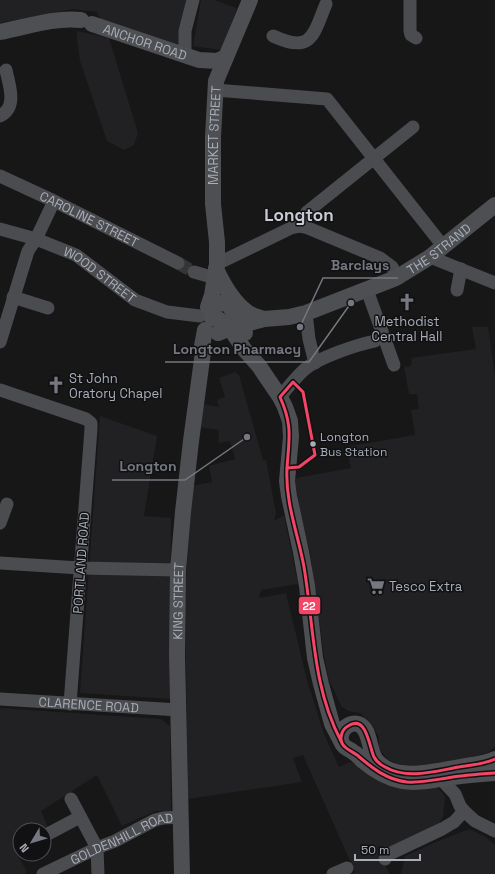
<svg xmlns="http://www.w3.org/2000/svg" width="495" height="874" viewBox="0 0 495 874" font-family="'Space Grotesk',sans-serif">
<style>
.built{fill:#212123}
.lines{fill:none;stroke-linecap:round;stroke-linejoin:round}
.minor-tunnel{stroke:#343537;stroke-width:13;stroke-dasharray:13 6;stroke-linecap:butt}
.minor{stroke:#4b4c50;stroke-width:13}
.major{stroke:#4d4f52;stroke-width:16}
.bus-1-casing{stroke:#111113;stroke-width:6}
.bus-1{stroke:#f34667;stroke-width:3}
.bus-dot{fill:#a8adb8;stroke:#111113;stroke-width:1.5}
.labels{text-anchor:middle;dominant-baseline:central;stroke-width:3;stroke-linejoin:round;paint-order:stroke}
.bus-label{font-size:12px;fill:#a8adb8;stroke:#111113;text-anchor:start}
.street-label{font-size:13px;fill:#a8adb8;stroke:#111113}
.poi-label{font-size:13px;fill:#a8adb8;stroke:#111113;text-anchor:start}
.district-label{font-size:17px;font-weight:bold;fill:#c9ccd4;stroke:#111113}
.leader{fill:none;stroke:#757880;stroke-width:1.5}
.callout-dot{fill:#757880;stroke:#111113;stroke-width:1.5}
.callout-label{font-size:14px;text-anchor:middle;font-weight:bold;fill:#757880;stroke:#111113;stroke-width:3;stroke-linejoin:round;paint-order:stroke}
.line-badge{stroke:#111113;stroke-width:1.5}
.badge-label{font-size:11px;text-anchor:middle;font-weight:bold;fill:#fff}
</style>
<rect width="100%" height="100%" fill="#171717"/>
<g class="built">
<polygon points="0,0 186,0 179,47 100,19 97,12 73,9 0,23"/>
<polygon points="201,0 214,0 237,8 221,50 193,46"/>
<polygon points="77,31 109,38 138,133 134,145 124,150 107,141 80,61 77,39"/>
<polygon points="472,327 488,327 495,376 495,747 487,753 457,761 405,767 387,759 379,748 379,737 371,723 360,713 348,711 341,706 329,680 324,656 310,552 301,517 295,479 301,477 351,468 346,447 415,435 411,410 419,409 417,394 409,394 404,366 409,367 412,364 411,358 476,349"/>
<polygon points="235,372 239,375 263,460 266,460 276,513 274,521 284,515 298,584 261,590 259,598 286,593 307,680 324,734 339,767 349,762 357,763 436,787 442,792 445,797 443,817 438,825 405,839 388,849 384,864 390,874 351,874 355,872 303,755 293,758 302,782 188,799 185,600 191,486 212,482 209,466 235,459 230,441 218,443 219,430 199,427 203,404 219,407 217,400 225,397 219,378"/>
<polygon points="100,416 157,436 144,516 171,518 170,699 80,693"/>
<polygon points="0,708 161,719 170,726 171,811 156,811 122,826 97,775 41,811 50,832 44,830 20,830 20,847 15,850 27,872 24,874 0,874"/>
<polygon points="469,829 486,837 495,845 495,874 401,874 405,856 436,842"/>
</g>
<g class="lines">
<polyline class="minor-tunnel" points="178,263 194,272"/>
<g class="minor">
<polyline points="410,0 410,31 411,35 416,38"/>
<path d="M273,36C312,54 313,35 326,4"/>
<polyline points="185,56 185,31 193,0"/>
<polyline points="215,90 327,99 443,246"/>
<path d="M0,116C18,107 9,85 6,70"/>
<path id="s1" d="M0,176L54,201L178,263"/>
<polyline points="300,226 307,212 413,127"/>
<path id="s2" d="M0,229L36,239L76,255L135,300L167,312L200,316"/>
<polyline points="430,257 495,283"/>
<polyline points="217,264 291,228 300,226 308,228 380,258 392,267 395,273 396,278"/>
<polyline points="194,272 215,278"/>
<polyline points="367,290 394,365"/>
<polyline points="457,290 461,269"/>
<polyline points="13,297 48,308"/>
<polyline points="306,313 309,339 315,363"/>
<polyline points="0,342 28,251 36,239 54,201"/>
<polyline points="0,390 86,419 91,423 91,429 70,704"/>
<path d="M280,397C288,387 296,377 305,369C320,357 356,345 375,341"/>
<polyline points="0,523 7,504"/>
<polyline points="0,563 80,568 178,570"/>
<path id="s3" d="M0,699L179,710"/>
<polyline points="441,779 455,794 460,806 464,811 475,821 495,831"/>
<polyline points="71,799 97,848 98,874"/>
<polyline points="44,836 80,817"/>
<polyline points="385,859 387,855 442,829 454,822 464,811"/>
<path id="s4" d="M43,874L97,848L115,841L155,820L163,818L181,817"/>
<polyline points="333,874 347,868"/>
</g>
<g class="major">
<path id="s5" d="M92,24L199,60L217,61L226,57"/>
<path d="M0,32C26,27 54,17 81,20"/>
<path d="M216,269C223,284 233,302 247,312C252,316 258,317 264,319"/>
<path id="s6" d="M208,307L212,295L217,264V242L213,204V137L216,81L250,0"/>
<polyline points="209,309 220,303 228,304 242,325 245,333"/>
<polyline points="212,318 218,319 230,328 244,349 259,366 280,397 285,407 290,421 291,437 287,481 289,496 301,552 307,586 315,658 321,684 332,724 341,741"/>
<path id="s7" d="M218,333L230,328L264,319L289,317L306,313L396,278L430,257L495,205"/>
<path d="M495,759C484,764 471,765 460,767C436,771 395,783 376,760C368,750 371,728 358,724C346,721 336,735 343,745C346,749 350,749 353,752C357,754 359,757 362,760C374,770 386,778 402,781C419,784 436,779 453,777C467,775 481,774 495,773"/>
<path id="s8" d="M182,874L177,655L178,570L183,512L191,441L203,352L202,346L205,330"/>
</g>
<g class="bus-1-casing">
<g id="bus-1">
<path d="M293,382L303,392L315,455L299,467L287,468C289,438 293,426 280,397Z"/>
<path d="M287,468C285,502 298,534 304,567C314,626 312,686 341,741"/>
<path d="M495,759C484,764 472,765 459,767C436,771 407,780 385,767C381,765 376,761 374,757C369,747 367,714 348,726C341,730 338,741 345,747C348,750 353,752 357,755C372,768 387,780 407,782C420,783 434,780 447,778C463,775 479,774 495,773"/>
</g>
</g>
<use href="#bus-1" class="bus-1"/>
</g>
<defs>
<g id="church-bare" transform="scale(1.38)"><path d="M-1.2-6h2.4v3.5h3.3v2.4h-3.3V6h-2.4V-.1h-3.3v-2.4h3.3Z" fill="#757880" stroke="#111113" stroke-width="2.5" paint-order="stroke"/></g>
<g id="supermarket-bare" transform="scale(1.38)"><path d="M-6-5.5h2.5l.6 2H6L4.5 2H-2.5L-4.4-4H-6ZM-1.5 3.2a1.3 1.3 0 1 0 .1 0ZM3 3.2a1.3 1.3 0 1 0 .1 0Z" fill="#757880" stroke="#111113" stroke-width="2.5" paint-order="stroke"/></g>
</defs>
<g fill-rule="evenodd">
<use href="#church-bare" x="407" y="302"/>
<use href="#church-bare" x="56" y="385"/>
<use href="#supermarket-bare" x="376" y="586"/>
</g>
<circle class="bus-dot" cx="313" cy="444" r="3.5"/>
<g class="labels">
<g class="bus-label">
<text x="320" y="437">Longton<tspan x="320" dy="15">Bus Station</tspan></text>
</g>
<g class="street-label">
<text stroke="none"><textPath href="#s5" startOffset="56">ANCHOR ROAD</textPath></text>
<text stroke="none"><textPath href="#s6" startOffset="173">MARKET STREET</textPath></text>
<text stroke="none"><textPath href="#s1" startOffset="99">CAROLINE STREET</textPath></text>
<text stroke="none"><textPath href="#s7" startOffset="239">THE STRAND</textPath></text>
<text stroke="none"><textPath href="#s2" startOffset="111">WOOD STREET</textPath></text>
<text transform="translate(81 563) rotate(-86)">PORTLAND ROAD</text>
<text stroke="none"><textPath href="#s8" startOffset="273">KING STREET</textPath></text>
<text stroke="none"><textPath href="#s3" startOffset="89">CLARENCE ROAD</textPath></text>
<text stroke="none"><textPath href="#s4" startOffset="87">GOLDENHILL ROAD</textPath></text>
</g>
<g class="poi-label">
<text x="407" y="321" text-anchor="middle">Methodist<tspan x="407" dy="15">Central Hall</tspan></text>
<text x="69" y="378">St John<tspan x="69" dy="15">Oratory Chapel</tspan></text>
<text x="389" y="586">Tesco Extra</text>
</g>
<g class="district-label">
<text x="299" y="215">Longton</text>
</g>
</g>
<path class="leader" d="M300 327L323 278H398M351 303L309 362H165M247 437L185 480H112"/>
<g class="callout-dot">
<circle cx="300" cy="327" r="4"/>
<circle cx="351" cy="303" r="4"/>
<circle cx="247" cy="437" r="4"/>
</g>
<g class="callout-label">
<text x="360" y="270">Barclays</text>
<text x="237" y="354">Longton Pharmacy</text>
<text x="148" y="471">Longton</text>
</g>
<rect class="line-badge" x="298" y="596" width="23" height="19" rx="4" fill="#f34667"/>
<g class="badge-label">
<text x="309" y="610">22</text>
</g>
<g transform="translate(32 842) rotate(232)"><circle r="19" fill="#111113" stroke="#4d4f55"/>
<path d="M0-3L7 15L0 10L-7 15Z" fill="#757880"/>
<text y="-6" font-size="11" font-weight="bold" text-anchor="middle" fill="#a8adb8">N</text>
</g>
<path d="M355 854v6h65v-6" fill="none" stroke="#a8adb8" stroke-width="2"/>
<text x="361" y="854" font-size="12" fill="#a8adb8" stroke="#111113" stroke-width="3" paint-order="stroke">50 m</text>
</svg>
